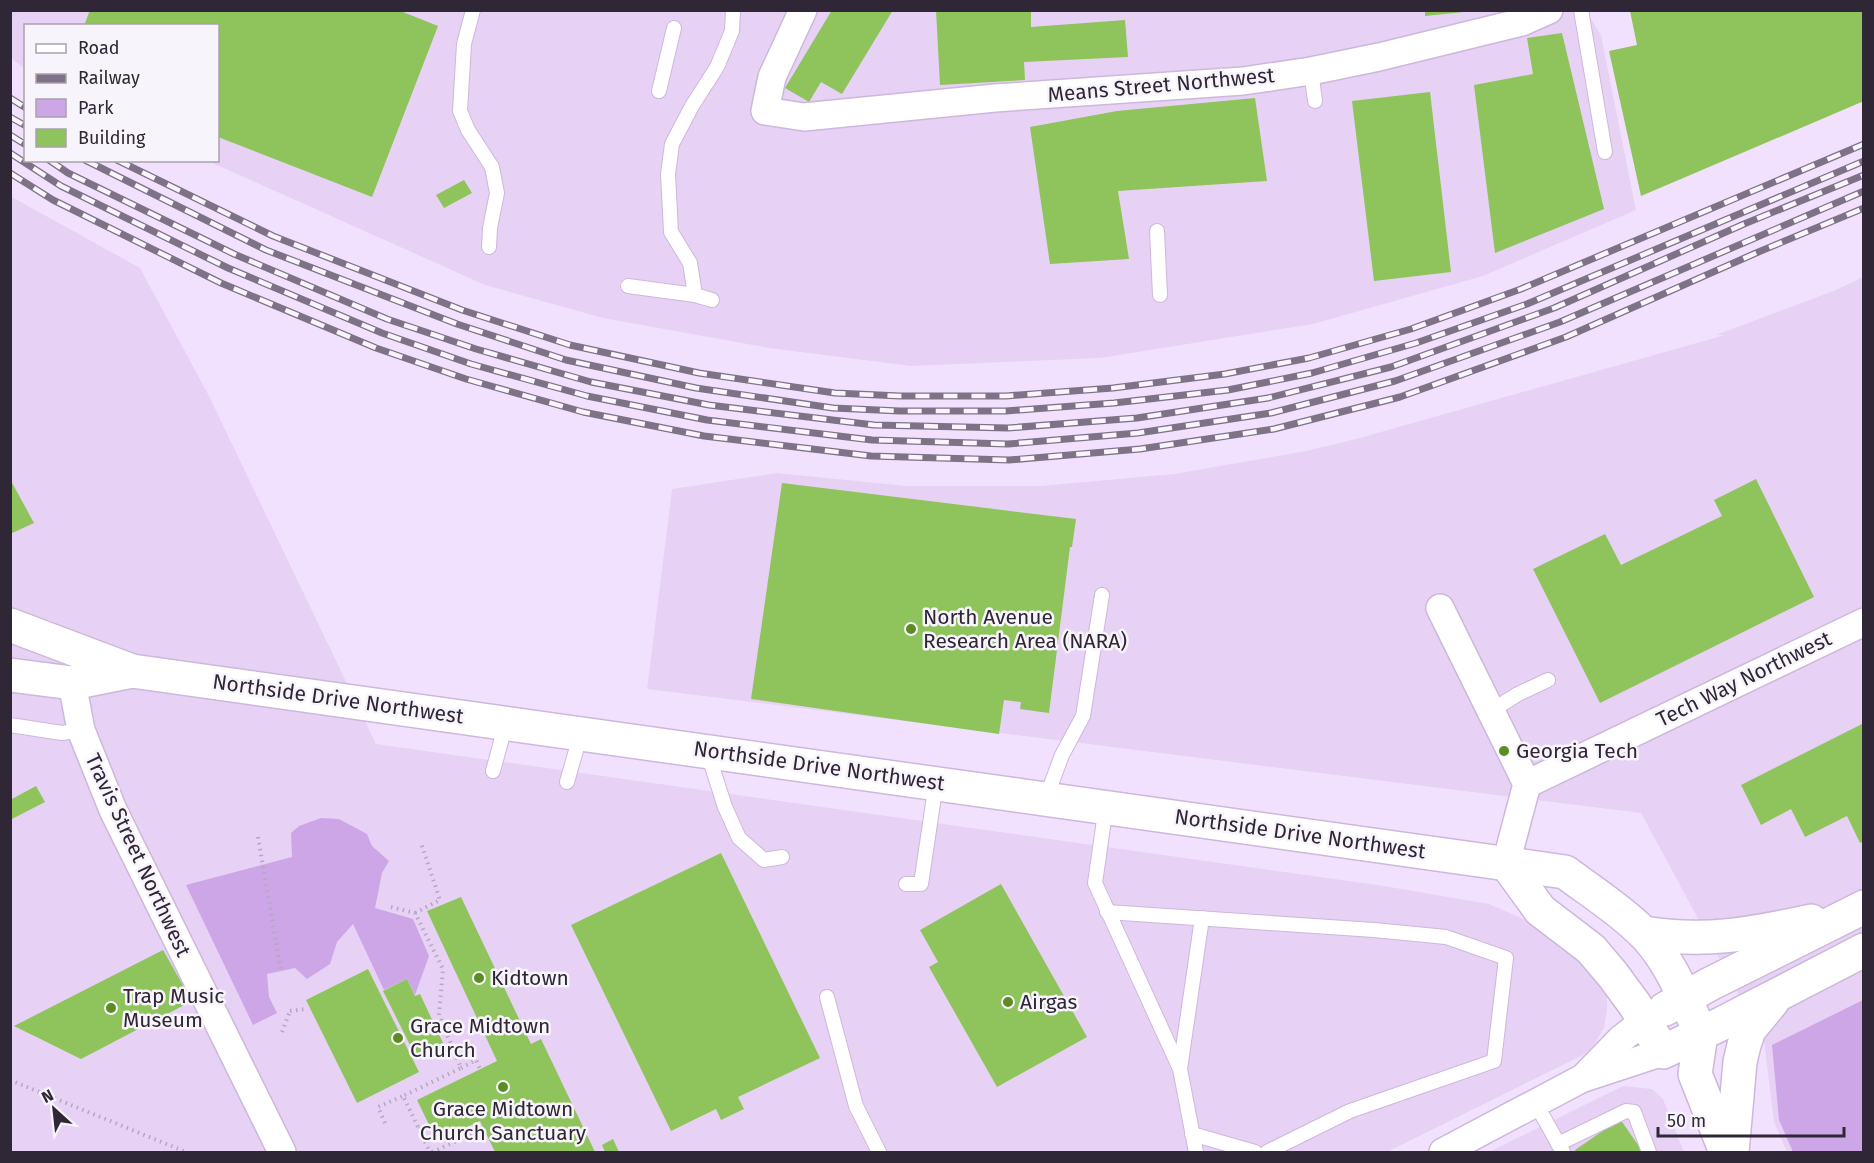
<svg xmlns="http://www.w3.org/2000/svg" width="1874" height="1163" viewBox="0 0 1874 1163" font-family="'Fira Sans',sans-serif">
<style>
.built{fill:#e7d2f5}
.green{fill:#cca6e6}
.building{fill:#8fc35b}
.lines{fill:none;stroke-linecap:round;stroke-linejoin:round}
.service-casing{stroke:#ccb8db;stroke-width:16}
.minor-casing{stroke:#ccb8db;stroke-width:30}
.primary-casing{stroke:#ccb8db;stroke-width:36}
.trunk-casing{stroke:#ccb8db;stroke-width:36}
.path{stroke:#b5a7bf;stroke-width:4;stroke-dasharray:1.5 4.5;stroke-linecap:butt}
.service{stroke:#fff;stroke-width:14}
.minor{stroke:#fff;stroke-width:27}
.primary{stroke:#fff;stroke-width:33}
.trunk{stroke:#fff;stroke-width:33}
.rail-casing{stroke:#7e7286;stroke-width:7}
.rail{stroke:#f8f4fb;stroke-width:4.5;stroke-dasharray:14;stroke-linecap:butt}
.poi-dot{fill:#5d8d22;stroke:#f8f4fb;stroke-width:2}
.labels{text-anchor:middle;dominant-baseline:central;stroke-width:5;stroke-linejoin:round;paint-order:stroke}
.street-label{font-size:21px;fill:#2f2735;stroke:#f8f4fb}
.poi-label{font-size:21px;fill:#2f2735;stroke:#f8f4fb;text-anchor:start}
</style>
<rect width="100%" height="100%" fill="#f2e1fe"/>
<g class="built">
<polygon points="10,11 1586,11 1601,35 1636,210 1483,276 1313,324 1100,358 911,366 769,348 603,318 485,285 208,161 218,160 218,26 26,26 25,69 11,58"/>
<polygon points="10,196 140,268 209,396 376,744 1384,886 1489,904 1521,918 1552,935 1572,952 1603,988 1607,998 1607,1009 1604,1028 1594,1045 1585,1054 1387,1152 11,1152"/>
<polygon points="1863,277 1863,1152 1787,1152 1774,1122 1764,1041 1641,813 647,689 672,489 777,473 906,486 1040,486 1174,474 1306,451 1356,439 1725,335 1716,335 1836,290"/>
<polygon points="1623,1086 1652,1089 1663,1099 1684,1152 1489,1152"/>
</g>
<g class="green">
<polygon points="321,818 339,819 367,834 372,846 389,861 382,873 375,908 413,919 429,956 415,995 407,979 384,990 353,924 337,942 330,964 307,979 295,968 267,974 269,997 277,1013 253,1025 186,885 292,857 291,833 299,826"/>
<polygon points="1863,1000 1863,1152 1793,1152 1779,1120 1772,1045"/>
</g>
<g class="building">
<polygon points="90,10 398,10 438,26 372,197 218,137 218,26 84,26"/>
<polygon points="832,10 893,10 842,94 821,82 809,102 785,88"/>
<polygon points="936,10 1031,10 1031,27 1125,20 1128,57 1024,62 1025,80 940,85"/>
<polygon points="1425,10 1463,10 1464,12 1425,16"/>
<polygon points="1631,10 1864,10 1864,101 1641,196 1609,51 1637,45 1630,11"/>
<polygon points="1562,33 1604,209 1495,253 1474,85 1533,74 1527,38"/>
<polygon points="1430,92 1451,272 1374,281 1352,101"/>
<polygon points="1255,98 1267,181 1118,191 1129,259 1050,264 1030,127 1117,111"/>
<polygon points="464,180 472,193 444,208 436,195"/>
<polygon points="10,479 34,523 10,534"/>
<polygon points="1756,479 1814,597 1600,703 1533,569 1605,534 1621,565 1722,516 1714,500"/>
<polygon points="782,483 1076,519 1072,547 1070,547 1049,713 1020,709 1021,702 1004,700 999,734 751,699"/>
<polygon points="1864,723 1864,841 1860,843 1847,816 1805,837 1791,809 1761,825 1741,785"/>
<polygon points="36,786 45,802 10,820 10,800"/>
<polygon points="721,853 820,1058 738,1097 744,1109 721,1120 716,1109 671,1131 571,925"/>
<polygon points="1001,884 1087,1037 997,1087 929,967 938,962 920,930"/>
<polygon points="461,897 531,1044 541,1039 595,1152 495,1152 480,1121 437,1141 417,1100 497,1061 427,911"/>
<polygon points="163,950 192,1001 81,1059 14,1026"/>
<polygon points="368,969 419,1072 357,1103 306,1000"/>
<polygon points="407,979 415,996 420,994 443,1043 416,1057 383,991"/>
<polygon points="1620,1119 1643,1152 1576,1152 1575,1150"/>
<polygon points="613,1139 619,1152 605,1152 602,1145"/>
</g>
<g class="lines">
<g class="service-casing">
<g id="service">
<polyline points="473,10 464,44 460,111 468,130 492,167 497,193 490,228 489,247"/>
<polyline points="1581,10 1605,152"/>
<polyline points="1311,71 1315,101"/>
<polyline points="659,91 674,28"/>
<polyline points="1157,231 1160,295"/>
<polyline points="628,286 695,295 712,300"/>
<polyline points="695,295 690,263 671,232 668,174 672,144 692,106 717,67 732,31 733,10"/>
<polyline points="1491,711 1518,694 1548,680"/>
<polyline points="10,725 62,733 81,730"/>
<polyline points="708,754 725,807 739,838 764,860 782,857"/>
<polyline points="493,771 506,723"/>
<polyline points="567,782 581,733"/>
<polyline points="1046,798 1062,755 1083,716 1102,595"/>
<polyline points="1106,806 1095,883 1180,1069 1196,1152"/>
<polyline points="906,884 921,884 936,783"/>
<polyline points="1107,912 1374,930 1446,937 1506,958 1494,1061 1350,1111 1267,1152"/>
<polyline points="827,997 856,1106 879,1152"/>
<polyline points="1180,1069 1202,918"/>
<polyline points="1536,1104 1563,1152"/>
<polyline points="1192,1134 1255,1152"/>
<polyline points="1558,1144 1626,1111 1634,1112 1649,1152"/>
</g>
</g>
<g class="minor-casing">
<g id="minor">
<polyline points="803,10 772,77 765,111 804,117 995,98 1243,81 1311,71 1379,57 1522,22 1549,10"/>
<polyline points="1440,608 1527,784 1506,863"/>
<polyline points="72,683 81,730 113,810 282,1152"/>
<polyline points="1527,784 1864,622"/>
<polyline points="1586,1075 1621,1039 1644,1021"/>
<polyline points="1443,1152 1581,1079 1663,1052"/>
</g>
</g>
<g class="primary-casing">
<polyline id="primary" points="1701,1034 1695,1074 1726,1152"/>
</g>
<g class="trunk-casing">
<g id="trunk">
<path d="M10,625L132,671L1565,872C1589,890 1616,907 1638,928C1668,954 1685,999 1701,1034"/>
<polyline points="10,675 72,683 132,671"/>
<polyline points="1506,863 1540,910 1591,949 1613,975 1635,1005 1663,1052 1723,1023 1864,950"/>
<path d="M1644,933C1704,943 1752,934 1811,921"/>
<polyline points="1665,1009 1710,984 1864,907"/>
<polyline points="1732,1152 1740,1062 1744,1045 1749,1030 1772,1002"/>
</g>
</g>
<g class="path">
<polyline points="258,837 281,971"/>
<polyline points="391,907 415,913 443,969 439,1015 461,1068 403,1096 430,1152"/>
<polyline points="415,913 440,900 421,843"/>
<polyline points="290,1011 306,1009"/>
<polyline points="282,1032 290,1011"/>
<polyline points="461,1068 476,1060 480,1069"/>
<polyline points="10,1080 186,1152"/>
<polyline points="385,1123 378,1107 403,1096"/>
<polyline points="419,1129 429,1125"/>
<polyline points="432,1152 484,1129"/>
</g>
<use href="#service" class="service"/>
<use href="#minor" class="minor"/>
<use href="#primary" class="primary"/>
<use href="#trunk" class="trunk"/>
<g class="rail-casing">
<g id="rail">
<polyline points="10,98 26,108"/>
<polyline points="10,117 26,126"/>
<polyline points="10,135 26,145"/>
<polyline points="10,153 61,186 228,268 382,333 471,364 587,396 707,420 872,440 1008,444 1138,433 1271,413 1395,381 1560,322 1864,191"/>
<polyline points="49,160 68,173 234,254 387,319 476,349 591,382 709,405 874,425 1008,428 1137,418 1268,398 1391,367 1554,308 1744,224 1864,175"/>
<polyline points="85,160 266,250 457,324 566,360 696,388 833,408 900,411 1006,411 1114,403 1228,390 1312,373 1416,343 1527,304 1864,161"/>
<polyline points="117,160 273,236 462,310 570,345 699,373 835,393 900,396 1006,396 1113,388 1225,374 1309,358 1411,329 1521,289 1864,144"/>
<polyline points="10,173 53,200 221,283 376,348 466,379 583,412 704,436 871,456 1009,460 1140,449 1274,429 1400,397 1566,337 1756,253 1864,208"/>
</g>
</g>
<use href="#rail" class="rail"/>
</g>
<g class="poi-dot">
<circle cx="911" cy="629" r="6"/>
<circle cx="1504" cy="751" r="6"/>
<circle cx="479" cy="978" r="6"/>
<circle cx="1008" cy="1002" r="6"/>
<circle cx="111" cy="1008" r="6"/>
<circle cx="398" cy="1038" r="6"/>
<circle cx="503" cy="1087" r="6"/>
</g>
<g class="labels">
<g class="street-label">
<text transform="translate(1161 85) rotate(-5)">Means Street Northwest</text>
<text transform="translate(1744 679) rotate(-26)">Tech Way Northwest</text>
<text transform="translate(338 699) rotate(8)">Northside Drive Northwest</text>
<text transform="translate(819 766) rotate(8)">Northside Drive Northwest</text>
<text transform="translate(1300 834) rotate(8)">Northside Drive Northwest</text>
<text transform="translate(138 855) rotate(65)">Travis Street Northwest</text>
</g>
<g class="poi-label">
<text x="923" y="617">North Avenue<tspan x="923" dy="24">Research Area (NARA)</tspan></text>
<text x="1516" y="751">Georgia Tech</text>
<text x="491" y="978">Kidtown</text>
<text x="123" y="996">Trap Music<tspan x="123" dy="24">Museum</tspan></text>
<text x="1020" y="1002">Airgas</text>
<text x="410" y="1026">Grace Midtown<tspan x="410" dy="24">Church</tspan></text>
<text x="503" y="1109" text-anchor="middle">Grace Midtown<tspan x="503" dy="24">Church Sanctuary</tspan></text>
</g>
</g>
<rect width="1874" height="1163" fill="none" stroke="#2f2735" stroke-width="24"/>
<rect x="24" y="24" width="195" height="138" fill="#f8f4fb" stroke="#a8a2ac" stroke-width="1.5"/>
<rect x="36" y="44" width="30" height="9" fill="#ffffff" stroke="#a8a2ac" stroke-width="1.5"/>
<text x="78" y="54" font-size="18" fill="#2f2735">Road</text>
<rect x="36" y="74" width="30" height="9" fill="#7e7286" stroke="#a8a2ac" stroke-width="1.5"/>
<text x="78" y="84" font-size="18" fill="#2f2735">Railway</text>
<rect x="36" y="99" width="30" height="18" fill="#cca6e6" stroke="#a8a2ac" stroke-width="1.5"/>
<text x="78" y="114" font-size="18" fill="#2f2735">Park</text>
<rect x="36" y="129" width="30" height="18" fill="#8fc35b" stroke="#a8a2ac" stroke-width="1.5"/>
<text x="78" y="144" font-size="18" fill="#2f2735">Building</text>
<g transform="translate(54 1109) rotate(333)" stroke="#f8f4fb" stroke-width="4.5" paint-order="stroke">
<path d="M0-4.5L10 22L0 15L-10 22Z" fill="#2f2735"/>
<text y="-9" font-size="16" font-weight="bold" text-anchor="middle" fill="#2f2735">N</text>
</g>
<path d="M1658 1127v9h186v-9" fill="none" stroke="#2f2735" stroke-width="3"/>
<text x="1667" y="1127" font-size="18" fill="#2f2735" stroke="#f8f4fb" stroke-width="4.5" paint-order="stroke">50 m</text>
</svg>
